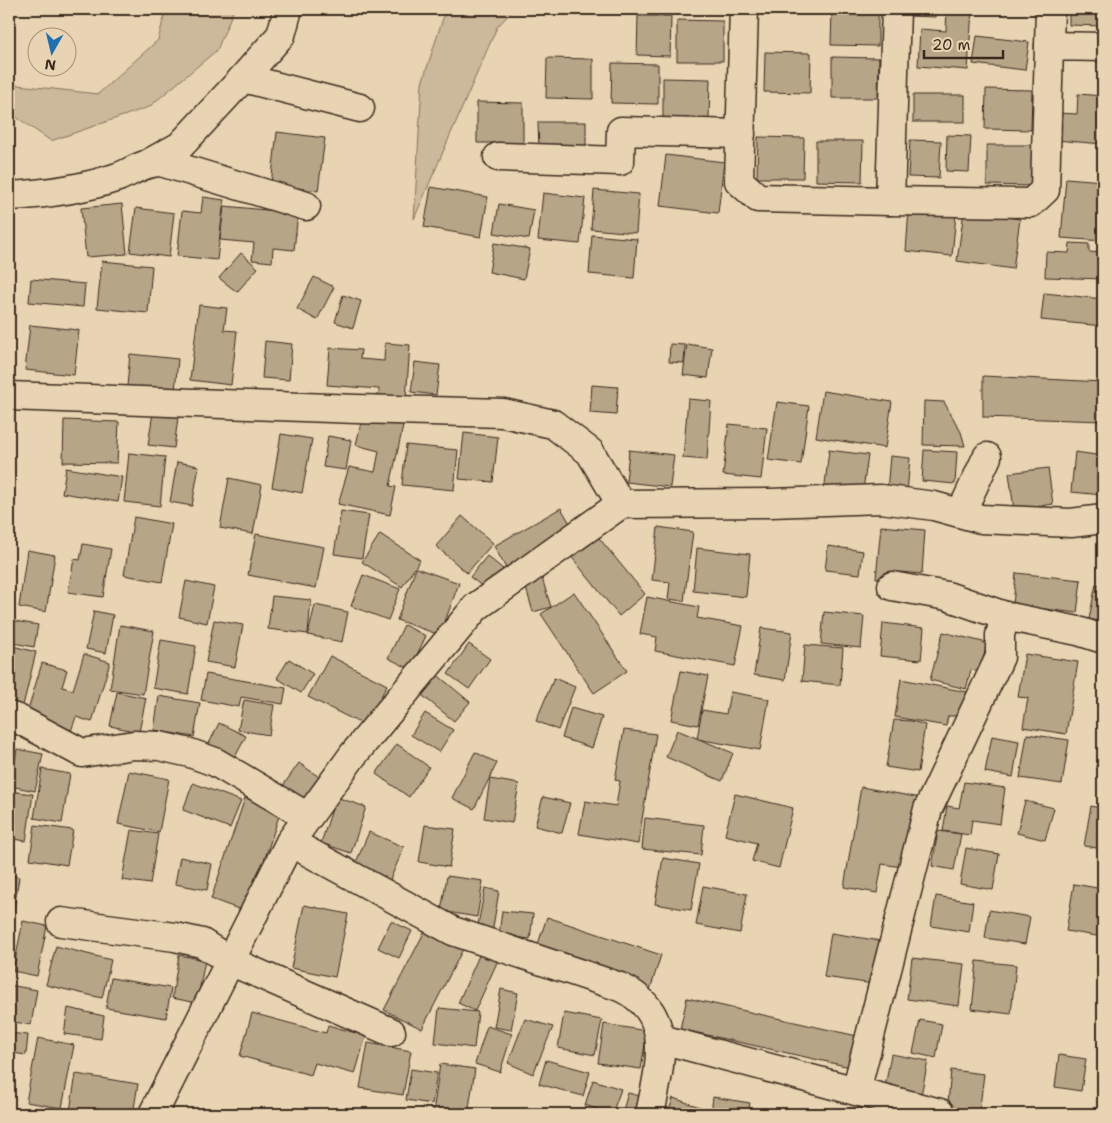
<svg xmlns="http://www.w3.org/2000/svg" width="1112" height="1123" viewBox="0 0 1112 1123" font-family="'Shantell Sans',sans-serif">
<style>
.green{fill:#ccb89a;stroke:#84715c}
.building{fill:#b7a588;stroke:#3b2a1e}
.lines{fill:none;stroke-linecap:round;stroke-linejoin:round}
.minor-casing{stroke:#3b2a1e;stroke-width:31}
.minor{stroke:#e8d4b2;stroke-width:28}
</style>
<rect width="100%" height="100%" fill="#e8d4b2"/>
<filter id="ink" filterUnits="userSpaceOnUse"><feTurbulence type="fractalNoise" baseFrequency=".02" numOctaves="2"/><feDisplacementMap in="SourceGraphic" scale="10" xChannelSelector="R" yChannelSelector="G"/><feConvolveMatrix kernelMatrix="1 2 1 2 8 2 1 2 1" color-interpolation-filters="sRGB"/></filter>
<g filter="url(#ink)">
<g class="green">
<polygon points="166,9 234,9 217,50 149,107 51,141 9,112 9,84 98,94 158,40"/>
<polygon points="446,9 514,9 497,27 414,219 422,83"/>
</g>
<g class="building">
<polygon points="832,9 878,9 878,46 831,45"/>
<polygon points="908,9 936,9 935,17 908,16"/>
<polygon points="947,9 972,9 968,70 918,66 920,29 946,31"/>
<polygon points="1069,9 1103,9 1103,26 1069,25"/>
<polygon points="638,16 671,16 670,56 637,55"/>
<polygon points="677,20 723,21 723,61 677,61"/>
<polygon points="977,36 1029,42 1025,70 973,64"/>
<polygon points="765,52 811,53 810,93 764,92"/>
<polygon points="832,57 879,58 878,98 832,98"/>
<polygon points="547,58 593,59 593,99 546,98"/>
<polygon points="612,63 658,64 658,104 611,103"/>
<polygon points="663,78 710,79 709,119 663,119"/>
<polygon points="986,89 1032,90 1031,130 985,129"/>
<polygon points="1078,94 1103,96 1103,144 1055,140 1057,113 1077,114"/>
<rect x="913" y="95" width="52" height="27"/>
<polygon points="477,102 523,103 523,143 477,143"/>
<polygon points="538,122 586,122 586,150 539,151"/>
<polygon points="277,132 325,138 318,191 271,184"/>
<polygon points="947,135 971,136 969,172 946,171"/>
<polygon points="758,137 804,138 803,178 757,178"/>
<polygon points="910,140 941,141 939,178 908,177"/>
<polygon points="816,141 863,141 862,182 816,181"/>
<polygon points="987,145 1034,145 1033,186 987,185"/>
<polygon points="666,155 724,162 718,213 660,206"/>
<polygon points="1066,178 1103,181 1103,241 1061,238"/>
<polygon points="431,187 488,197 481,237 424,227"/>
<polygon points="594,190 639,194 636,233 591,229"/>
<polygon points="543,193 585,198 580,244 538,240"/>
<polygon points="203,197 224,200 217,260 177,256 182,211 201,213"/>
<polygon points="122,204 127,254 86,257 81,208"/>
<polygon points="499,204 534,210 529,239 494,233"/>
<polygon points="224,206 298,213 294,250 273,248 272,262 252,260 254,243 220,240"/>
<polygon points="136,208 174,213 169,257 130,252"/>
<polygon points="909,210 956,214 952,256 906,251"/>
<polygon points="964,211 1020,219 1013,269 957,261"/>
<polygon points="592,235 637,239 634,278 589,274"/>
<polygon points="494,243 530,249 524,279 489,272"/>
<polygon points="1070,243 1089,244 1089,252 1103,253 1103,279 1045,277 1046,252 1069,253"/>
<polygon points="241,253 258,268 237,292 219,278"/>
<polygon points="102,261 152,266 148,313 97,308"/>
<polygon points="314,277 334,287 317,320 297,309"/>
<polygon points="31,279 85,284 83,307 29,302"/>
<polygon points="1044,293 1103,299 1103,326 1041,320"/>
<polygon points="343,295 361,301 353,328 335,322"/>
<polygon points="199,305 227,308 224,330 237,331 231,385 190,380"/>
<polygon points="30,325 79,330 74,375 25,370"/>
<polygon points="265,341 292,344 289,380 262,378"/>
<polygon points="385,343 410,345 406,399 379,397 379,389 327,385 330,348 361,350 360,359 384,361"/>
<polygon points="670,344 685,345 684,363 669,362"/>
<polygon points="687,344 712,348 708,378 683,375"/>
<polygon points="130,354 178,359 175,391 127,386"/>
<polygon points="415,362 440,365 436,395 411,392"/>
<polygon points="983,376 1103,382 1103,421 983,417"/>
<polygon points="592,385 618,387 616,415 590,413"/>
<polygon points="823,391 892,402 885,448 816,437"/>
<polygon points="688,399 711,401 707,460 683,458"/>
<polygon points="924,401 944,402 961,432 965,446 923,445"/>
<polygon points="777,402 809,406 801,464 768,460"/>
<polygon points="154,406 179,410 174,448 148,445"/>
<polygon points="363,414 405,417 390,486 396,487 390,515 338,504 349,467 375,472 379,451 356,445"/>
<polygon points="64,420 119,422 117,463 63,462"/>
<polygon points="729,424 767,428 761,479 723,475"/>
<polygon points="464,433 498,437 493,482 459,479"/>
<polygon points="281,434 312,439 302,493 272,487"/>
<polygon points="328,436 351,440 346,470 323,467"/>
<polygon points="406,445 458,450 454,490 402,485"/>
<polygon points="629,450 674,455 670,487 626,482"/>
<polygon points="829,450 868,455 862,497 824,493"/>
<polygon points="924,450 957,452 955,484 922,481"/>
<polygon points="1075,452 1103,456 1103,495 1071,492"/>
<polygon points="129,453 165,457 160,506 124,502"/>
<polygon points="890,456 910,458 907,493 887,491"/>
<polygon points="177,462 199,466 192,506 170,502"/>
<polygon points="66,468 122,477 118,502 62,493"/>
<polygon points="1048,468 1053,504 1014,510 1009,473"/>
<polygon points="229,478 262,485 253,534 220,528"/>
<polygon points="9,495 15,496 12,534 9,534"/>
<polygon points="561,508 575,532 507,570 494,546"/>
<polygon points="341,511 369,515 362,558 334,554"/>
<polygon points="462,516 493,543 467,573 436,546"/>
<polygon points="134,517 172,524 162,582 124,575"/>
<polygon points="881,526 925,530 922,574 900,572 899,580 876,578"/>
<polygon points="658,527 693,532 684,601 668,599 670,582 652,580"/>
<polygon points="595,533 645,594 619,616 570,555"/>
<polygon points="256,534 324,547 316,588 248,575"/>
<polygon points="380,534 420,560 402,587 362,562"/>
<polygon points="83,544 111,549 103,597 68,592 74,559 80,560"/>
<polygon points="828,546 863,551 860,574 825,570"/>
<polygon points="697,548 750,554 746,597 693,591"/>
<polygon points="27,550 55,555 46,612 19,607"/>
<polygon points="487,556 503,569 487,590 470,577"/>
<polygon points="416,568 459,583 440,635 397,620"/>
<polygon points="1016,573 1081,580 1077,613 1013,605"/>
<polygon points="363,575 400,589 388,620 351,606"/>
<polygon points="541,575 551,607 533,612 524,581"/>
<polygon points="186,581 214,587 207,623 179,617"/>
<polygon points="1096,584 1103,586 1103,622 1089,619"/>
<polygon points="574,592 627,671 594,693 541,614"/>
<polygon points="272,596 311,600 308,634 268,629"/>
<polygon points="647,597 699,607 697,618 743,626 735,666 655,651 657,637 640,634"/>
<polygon points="315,605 348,612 342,642 308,635"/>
<polygon points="94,611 113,615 106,653 86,649"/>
<polygon points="824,612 864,616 861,648 821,644"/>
<polygon points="9,620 38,625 34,647 9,642"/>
<polygon points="214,620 243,625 235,667 206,662"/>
<polygon points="883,623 924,628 921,660 880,656"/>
<polygon points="120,625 154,631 143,694 110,689"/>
<polygon points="404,625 426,636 410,669 388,658"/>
<polygon points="761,628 792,632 785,680 754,675"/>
<polygon points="943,632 987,643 980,672 971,670 966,689 930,680"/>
<polygon points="161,640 196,646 188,694 153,688"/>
<polygon points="469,644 490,659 469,689 448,674"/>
<polygon points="9,645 36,652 21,714 9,711"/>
<polygon points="805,645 843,648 840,685 802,681"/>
<polygon points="84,654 110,662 92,722 76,717 70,734 25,720 42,663 67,670 62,687 73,690"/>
<polygon points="1025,654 1078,662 1066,734 1023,727 1028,698 1018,697"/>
<polygon points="330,656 387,685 366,726 308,697"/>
<polygon points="289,659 313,674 301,693 277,678"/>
<polygon points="681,671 708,676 698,725 671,720"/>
<polygon points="435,673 470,702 454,721 418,692"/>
<polygon points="206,674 286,688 283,704 241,697 239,707 201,700"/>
<polygon points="554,678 575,687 558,730 536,721"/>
<polygon points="901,679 972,693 960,716 948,716 946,726 895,717"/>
<polygon points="117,692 146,698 139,732 110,726"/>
<polygon points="730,692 769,699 760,750 697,739 702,710 726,714"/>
<polygon points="159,696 200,703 194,737 154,730"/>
<polygon points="244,700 274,705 269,735 238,730"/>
<polygon points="571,708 602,717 592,748 562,738"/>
<polygon points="425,713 453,730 439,752 411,735"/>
<polygon points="894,720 912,721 925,725 918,772 886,767"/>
<polygon points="219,723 246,736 232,763 206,750"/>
<polygon points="624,730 656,734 638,844 579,834 585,801 616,806 620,781 615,780"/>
<polygon points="677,730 733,753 722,781 666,757"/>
<polygon points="1027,734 1069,740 1062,784 1020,778"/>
<polygon points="992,736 1019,741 1013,777 985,772"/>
<polygon points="397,744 429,767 409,797 376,774"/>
<polygon points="9,749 14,750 9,782"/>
<polygon points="17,749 43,754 35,791 10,786"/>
<polygon points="475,752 497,763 474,809 452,798"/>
<polygon points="299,763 322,779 305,803 282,787"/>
<polygon points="42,769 70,774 62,823 34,818"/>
<polygon points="129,771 169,779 159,832 118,824"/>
<polygon points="490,779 519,784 512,823 484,818"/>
<polygon points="964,782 1005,788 1000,824 972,820 970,835 943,831 947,806 959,808"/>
<polygon points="193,783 241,801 230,828 183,810"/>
<polygon points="861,787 921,798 909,868 882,864 877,893 844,887"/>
<polygon points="9,791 33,794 26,841 13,839 16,820 9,819"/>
<polygon points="735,794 793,808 779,868 752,861 757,843 725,835"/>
<polygon points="336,797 366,807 351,853 321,843"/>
<polygon points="543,797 570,803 562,833 535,826"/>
<polygon points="245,798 281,810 247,912 211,899"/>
<polygon points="1025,801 1054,808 1045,840 1017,833"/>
<polygon points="1091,806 1103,809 1103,849 1084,846"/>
<polygon points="645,818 704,825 701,855 642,849"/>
<polygon points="35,825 73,830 67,865 30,859"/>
<polygon points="425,825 455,829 449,867 419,862"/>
<polygon points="131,830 158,834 150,884 122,880"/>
<polygon points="938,831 961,834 954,870 932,866"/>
<polygon points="369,832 404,847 389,882 354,867"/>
<polygon points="966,848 999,854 993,890 960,884"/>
<polygon points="180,857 212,864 207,890 175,884"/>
<polygon points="663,858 699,864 691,910 655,904"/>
<polygon points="9,875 19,877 11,929 9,929"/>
<polygon points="447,876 483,881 477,917 441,911"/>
<polygon points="1074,884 1103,889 1103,937 1066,931"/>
<polygon points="703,886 747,894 740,933 696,925"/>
<polygon points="485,888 499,891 492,933 477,930"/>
<polygon points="936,896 973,902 969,932 931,926"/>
<polygon points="304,905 348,914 335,977 291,968"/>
<polygon points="989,910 1030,917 1025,944 985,938"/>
<polygon points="502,911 533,914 530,939 499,935"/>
<polygon points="547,917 661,955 649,993 534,956"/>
<polygon points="23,921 47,926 37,976 13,971"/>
<polygon points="391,921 412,931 399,958 378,948"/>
<polygon points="427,927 464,947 422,1029 384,1010"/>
<polygon points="831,933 887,942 881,985 824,977"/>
<polygon points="56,946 111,960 102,998 46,985"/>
<polygon points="481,951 499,958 475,1011 458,1003"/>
<polygon points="179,955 205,960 197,1003 172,998"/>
<polygon points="912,958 964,964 959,1006 907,999"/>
<polygon points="977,961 1016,965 1011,1014 972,1009"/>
<polygon points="111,978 171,988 166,1018 106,1008"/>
<polygon points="9,985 37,990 31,1025 9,1021"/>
<polygon points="501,989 518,993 511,1030 494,1027"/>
<polygon points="687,998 857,1036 850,1067 680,1029"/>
<polygon points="68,1008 104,1016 101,1039 64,1034"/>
<polygon points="439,1008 478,1012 474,1048 435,1043"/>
<polygon points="252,1013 326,1033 328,1025 366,1036 355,1074 315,1063 311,1075 240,1056"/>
<polygon points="564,1013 602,1020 595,1055 558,1048"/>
<polygon points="525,1019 553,1027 533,1074 508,1063"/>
<polygon points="920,1020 942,1024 936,1058 913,1053"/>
<polygon points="604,1024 647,1031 641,1069 598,1063"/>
<polygon points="487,1026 512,1034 500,1072 475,1064"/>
<polygon points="9,1033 28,1035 26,1055 12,1053 9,1073"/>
<polygon points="38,1038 74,1045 62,1108 26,1102"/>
<polygon points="368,1043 411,1051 403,1095 360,1088"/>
<polygon points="891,1054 928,1061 920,1100 884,1093"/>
<polygon points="1059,1055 1086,1059 1081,1091 1055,1087"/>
<polygon points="546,1060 590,1072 583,1096 539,1084"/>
<polygon points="440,1064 475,1069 468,1114 433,1113"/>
<polygon points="411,1069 437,1073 432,1104 406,1100"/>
<polygon points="951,1070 984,1074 979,1114 947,1114"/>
<polygon points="76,1074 138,1084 133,1114 87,1114 70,1111"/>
<polygon points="593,1080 621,1089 612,1114 585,1105"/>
<polygon points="628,1093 644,1097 639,1114 622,1114"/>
<polygon points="713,1097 750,1103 748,1114 711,1114"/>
<polygon points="673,1098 706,1109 705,1114 668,1114"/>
</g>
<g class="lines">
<g class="minor-casing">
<g id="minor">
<polyline points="744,9 739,181 758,198 890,201"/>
<polyline points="896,9 890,201 1031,203 1045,190 1049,46 1103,47"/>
<polyline points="1049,46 1050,9"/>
<polyline points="243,78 360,108"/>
<polyline points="498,157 620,161 621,131 741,134"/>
<polyline points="151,162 180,146 243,78 281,35 288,9"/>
<path d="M9,196C46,194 83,189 118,177C133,171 145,162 161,162L306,206"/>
<polyline points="9,396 357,409 503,413 553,424 590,452 621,504 771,503 881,499 934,506 981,519 1071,523 1103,519"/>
<polyline points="961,513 987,457"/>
<polyline points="892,586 947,596 1005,616"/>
<polyline points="9,716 18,719 82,753 134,745 159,746 190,753 215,762 308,817"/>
<path d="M290,842L453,931L620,987C676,1013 660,1065 650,1114"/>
<polyline points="61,922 175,937 202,943 230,961 391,1032"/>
<polyline points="661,1039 856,1091 928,809 1000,657 1000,635 1005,616 1078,631 1103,639"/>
<polyline points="856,1091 940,1113 939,1114"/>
<polyline points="153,1114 290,842 353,755 476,607 621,504"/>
</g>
</g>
<use href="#minor" class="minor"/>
</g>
</g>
<rect width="1112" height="1123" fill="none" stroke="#e8d4b2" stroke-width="30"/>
<rect x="15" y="15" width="1082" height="1093" fill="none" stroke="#3b2a1e" stroke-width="2" filter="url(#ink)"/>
<g transform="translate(52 52) rotate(188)"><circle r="24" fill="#e8d4b2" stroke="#a39077"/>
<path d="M0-4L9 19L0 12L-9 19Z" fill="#1f6fb2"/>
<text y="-8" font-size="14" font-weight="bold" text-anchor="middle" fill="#3b2a1e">N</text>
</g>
<path d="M924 50v8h79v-8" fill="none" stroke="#3b2a1e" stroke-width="2.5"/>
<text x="932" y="50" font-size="15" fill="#3b2a1e" stroke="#e8d4b2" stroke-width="4" paint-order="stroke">20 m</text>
</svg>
